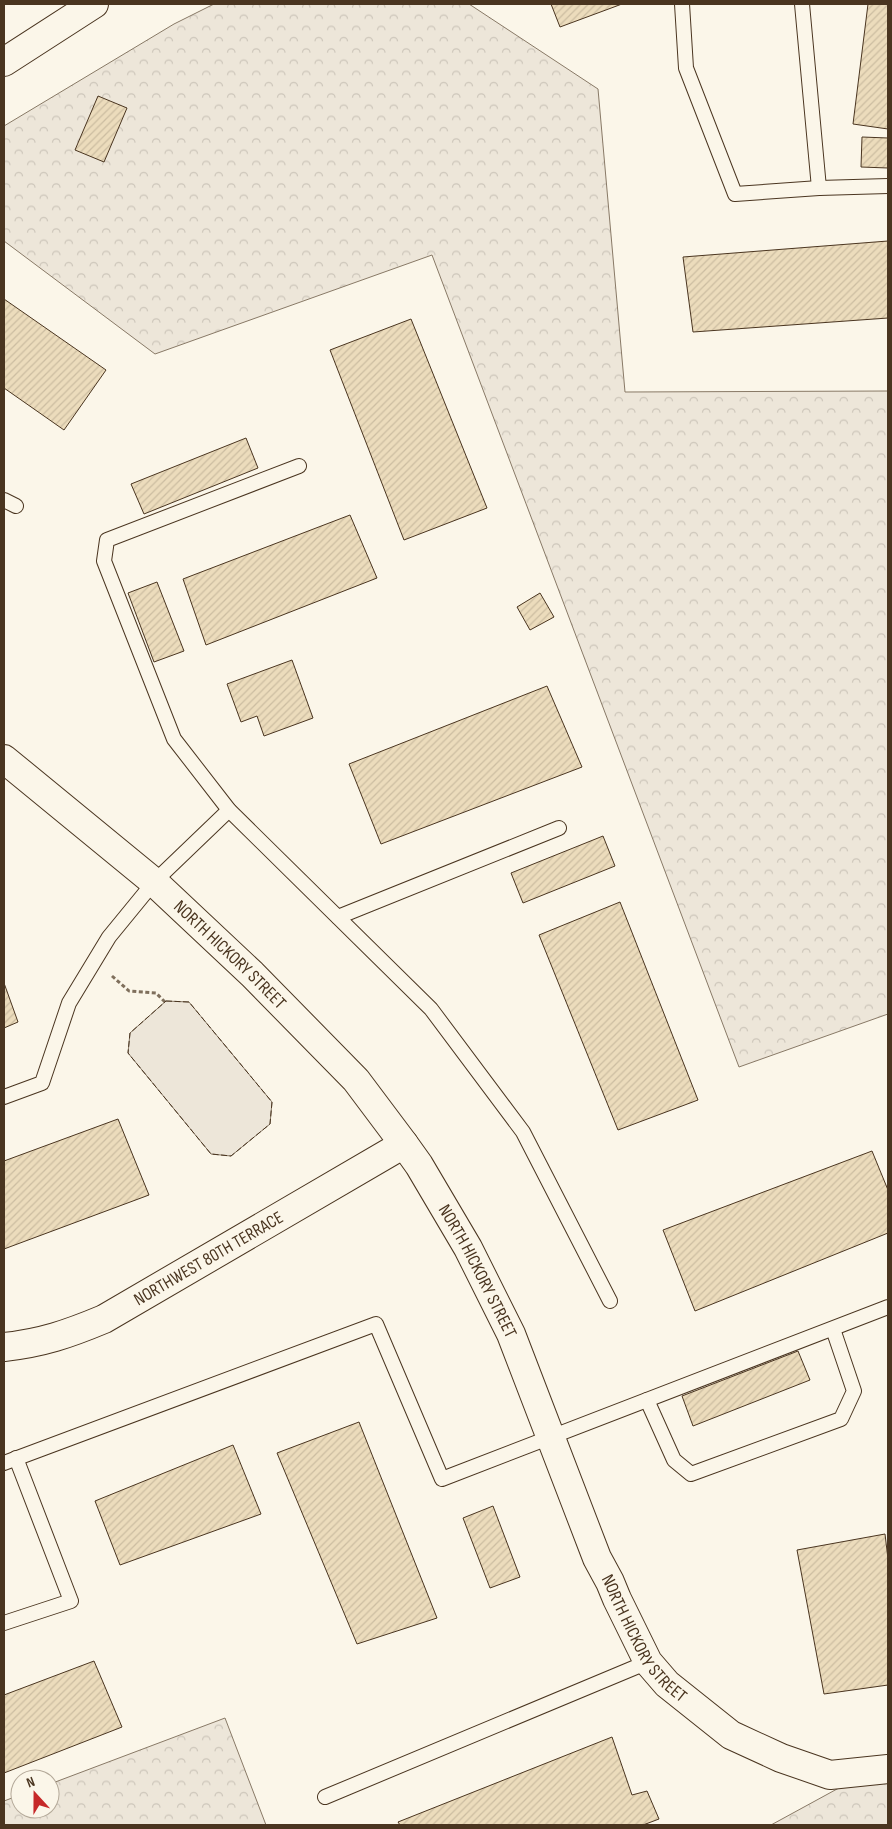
<svg xmlns="http://www.w3.org/2000/svg" width="892" height="1829" viewBox="0 0 892 1829" font-family="'Sofia Sans Condensed',sans-serif">
<style>
.forest{fill:url(#forest-crowns);stroke:#887966}
.pitch{fill:#ede6d9;stroke:#887966}
.building{fill:url(#building-hatch);stroke:#4a3520}
.lines{fill:none;stroke-linecap:round;stroke-linejoin:round}
.service-casing{stroke:#4a3520;stroke-width:16}
.minor-casing{stroke:#4a3520;stroke-width:30}
.path{stroke:#7f6f5c;stroke-width:3;stroke-dasharray:4 2.5;stroke-linecap:butt}
.service{stroke:#fbf6e9;stroke-width:14}
.minor{stroke:#fbf6e9;stroke-width:28}
.fence{stroke:#4a3520;stroke-width:1;stroke-dasharray:6 2.5;stroke-linecap:butt}
.labels{text-anchor:middle;dominant-baseline:central;stroke-width:4;stroke-linejoin:round;paint-order:stroke}
.street-label{font-size:18px;fill:#4a3520;stroke:#fbf6e9}
</style>
<defs>
<pattern id="forest-crowns" width="20" height="18" patternUnits="userSpaceOnUse" patternTransform="scale(1.25)"><rect width="20" height="18" fill="#ede6d9"/><path d="M2 6a3 3 0 1 1 6 0M12 15a3 3 0 1 1 6 0" fill="none" stroke="#cdc6ba"/></pattern>
<pattern id="building-hatch" width="6" height="6" patternUnits="userSpaceOnUse" patternTransform="scale(1.25)"><rect width="6" height="6" fill="#ecdcbc"/><path d="M-1 1l2-2M0 6l6-6M5 7l2-2" fill="none" stroke="#ccbda1"/></pattern>
</defs>
<rect width="100%" height="100%" fill="#fbf6e9"/>
<g class="forest">
<polygon points="214,4 469,4 598,89 625,392 888,391 888,1014 739,1067 432,255 155,354 4,241 4,126 174,24"/>
<polygon points="225,1718 266,1825 4,1825 4,1801 20,1795 20,1809 50,1809 50,1784"/>
<polygon points="888,1769 888,1825 771,1825 870,1771"/>
</g>
<polygon class="pitch" points="166,1001 189,1002 272,1102 270,1124 231,1156 211,1154 128,1053 130,1033"/>
<g class="building">
<polygon points="551,4 622,4 560,27"/>
<polygon points="868,4 888,4 888,129 853,124"/>
<polygon points="98,96 127,108 104,162 75,150"/>
<polygon points="862,137 888,138 888,168 861,167"/>
<polygon points="888,241 888,318 693,332 683,257"/>
<polygon points="4,299 106,370 64,430 4,388"/>
<polygon points="411,319 487,508 404,540 330,350"/>
<polygon points="246,438 258,468 144,514 131,484"/>
<polygon points="350,515 377,578 206,645 183,579"/>
<polygon points="157,582 184,651 154,662 128,593"/>
<polygon points="540,593 554,617 530,630 517,607"/>
<polygon points="292,660 313,718 264,736 257,716 241,722 227,684"/>
<polygon points="547,686 582,767 381,844 349,764"/>
<polygon points="603,836 615,866 523,903 511,873"/>
<polygon points="620,902 698,1100 618,1130 539,935"/>
<polygon points="4,983 18,1022 4,1028"/>
<polygon points="118,1119 149,1195 4,1249 4,1161"/>
<polygon points="872,1151 888,1190 888,1233 695,1311 663,1230"/>
<polygon points="798,1351 810,1380 693,1426 682,1396"/>
<polygon points="359,1422 437,1618 357,1644 277,1453"/>
<polygon points="233,1445 261,1514 120,1565 95,1501"/>
<polygon points="493,1506 520,1577 490,1588 463,1518"/>
<polygon points="885,1534 888,1559 888,1685 824,1694 797,1550"/>
<polygon points="94,1661 122,1727 4,1773 4,1695"/>
<polygon points="612,1737 632,1795 647,1791 659,1819 643,1825 400,1825 398,1822"/>
</g>
<g class="lines">
<g class="service-casing">
<g id="service">
<polyline points="682,4 686,68 735,194 819,188 888,186"/>
<polyline points="802,4 819,188"/>
<polyline points="299,466 107,540 104,561 174,739 229,810 431,1009 523,1132 610,1301"/>
<polyline points="4,500 16,506"/>
<polyline points="338,917 559,828"/>
<polyline points="4,1097 42,1083 69,1003 109,937 154,882 229,810"/>
<polyline points="647,1400 674,1460 691,1474 841,1419 854,1391 833,1329"/>
<polyline points="4,1463 376,1324 442,1479 888,1307"/>
<polyline points="4,1623 71,1601 16,1458"/>
<polyline points="325,1797 648,1662"/>
</g>
</g>
<g class="minor-casing">
<g id="minor">
<polyline points="4,62 94,4"/>
<path id="s1" d="M4,759L154,882L252,974L356,1080L404,1144L419,1165L468,1248L511,1334L597,1558L610,1582L617,1599L648,1662L667,1684L731,1735L781,1758L830,1775L888,1769"/>
<path id="s2" d="M4,1347C42,1343 68,1334 104,1319L404,1144"/>
</g>
</g>
<polyline class="path" points="112,976 129,991 156,993 165,1002"/>
<use href="#service" class="service"/>
<use href="#minor" class="minor"/>
<polygon class="fence" points="166,1001 189,1002 272,1102 270,1124 231,1156 211,1154 128,1053 130,1033"/>
</g>
<g class="labels">
<g class="street-label">
<text stroke="none"><textPath href="#s1" startOffset="299">NORTH HICKORY STREET</textPath></text>
<text stroke="none"><textPath href="#s2" startOffset="225">NORTHWEST 80TH TERRACE</textPath></text>
<text stroke="none"><textPath href="#s1" startOffset="704">NORTH HICKORY STREET</textPath></text>
<text stroke="none"><textPath href="#s1" startOffset="1109">NORTH HICKORY STREET</textPath></text>
</g>
</g>
<rect width="892" height="1829" fill="none" stroke="#4a3520" stroke-width="10"/>
<g transform="translate(35 1794) rotate(339)"><circle r="24" fill="#fbf6e9" stroke="#b4a999"/>
<path d="M0-4L9 19L0 12L-9 19Z" fill="#c62828"/>
<text y="-8" font-size="14" font-weight="bold" text-anchor="middle" fill="#4a3520">N</text>
</g>
</svg>
